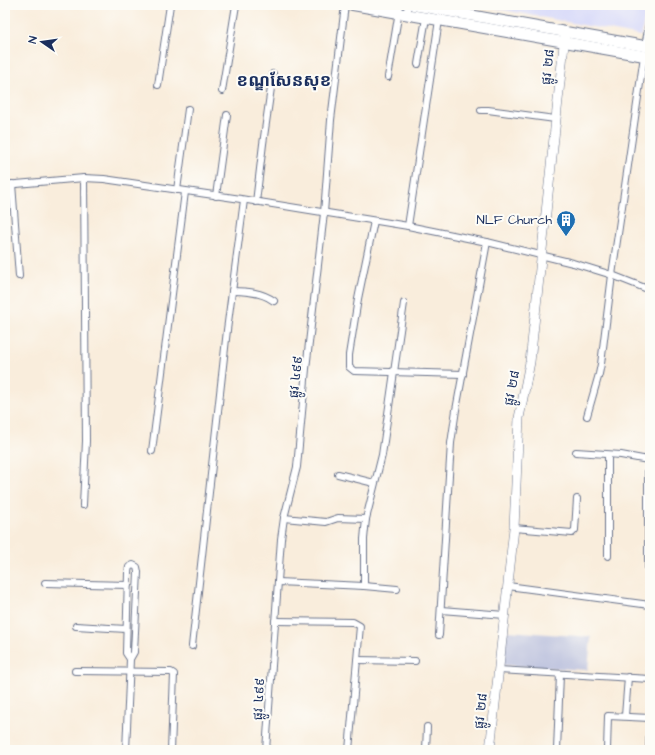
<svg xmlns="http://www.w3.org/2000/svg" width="655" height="755" viewBox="0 0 655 755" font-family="'Architects Daughter','Noto Sans Khmer',sans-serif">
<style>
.built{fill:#d6d8f9}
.industrial{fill:#bec3de}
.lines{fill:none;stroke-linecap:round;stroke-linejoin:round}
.street-casing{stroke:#69728a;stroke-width:8}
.secondary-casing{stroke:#69728a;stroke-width:10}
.primary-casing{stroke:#69728a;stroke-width:12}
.street{stroke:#fff;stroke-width:6}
.secondary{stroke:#fff;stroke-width:9}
.primary{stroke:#fff;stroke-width:10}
.labels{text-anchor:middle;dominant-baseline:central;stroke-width:4;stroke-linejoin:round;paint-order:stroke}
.street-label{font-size:13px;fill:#1b2f5e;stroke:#fdfcf7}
.poi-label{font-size:13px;fill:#1b2f5e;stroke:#fdfcf7;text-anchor:end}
.district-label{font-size:17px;font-weight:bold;fill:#1b2f5e;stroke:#fdfcf7}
</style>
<rect width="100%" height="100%" fill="#fdfcf7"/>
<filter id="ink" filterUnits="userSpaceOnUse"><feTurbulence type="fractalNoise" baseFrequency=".025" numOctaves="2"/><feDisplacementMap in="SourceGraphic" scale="8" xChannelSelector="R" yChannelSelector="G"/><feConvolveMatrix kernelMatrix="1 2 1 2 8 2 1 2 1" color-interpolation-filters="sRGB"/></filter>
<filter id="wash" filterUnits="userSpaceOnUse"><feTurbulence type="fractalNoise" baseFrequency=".012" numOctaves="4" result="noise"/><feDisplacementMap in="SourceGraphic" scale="16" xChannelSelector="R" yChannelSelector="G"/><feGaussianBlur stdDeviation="0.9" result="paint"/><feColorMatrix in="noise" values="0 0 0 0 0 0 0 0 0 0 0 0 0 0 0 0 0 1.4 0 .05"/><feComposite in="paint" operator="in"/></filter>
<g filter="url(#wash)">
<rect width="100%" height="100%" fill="#f9eddc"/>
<polygon class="built" points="477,5 647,5 641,36"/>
<polygon class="industrial" points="507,631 591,637 588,670 503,665"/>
</g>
<g filter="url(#ink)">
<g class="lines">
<g class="street-casing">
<g id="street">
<polyline points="406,15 408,5"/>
<polyline points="645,46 650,19"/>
<polyline points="418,64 426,18"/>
<polyline points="388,77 400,5"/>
<polyline points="158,85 170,5"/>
<polyline points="222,91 236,5"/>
<polyline points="481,110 488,110 555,119"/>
<polyline points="12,184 19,276"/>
<polyline points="5,185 84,178 104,179 241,199 408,226 487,242 573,263 612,275 650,290"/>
<polyline points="177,190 188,109"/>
<polyline points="216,196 227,115"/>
<polyline points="256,202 263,144 273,74"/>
<polyline points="374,221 358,299 349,355 349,367 354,371 463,374"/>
<polyline points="408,226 439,20"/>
<path d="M232,291C246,291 262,292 274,301"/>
<polyline points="587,416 599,374 601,364 612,275 644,56"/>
<polyline points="152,451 185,192"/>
<polyline points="576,452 621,455 648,460"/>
<polyline points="338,474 374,483"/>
<polyline points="83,505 86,441 84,178"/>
<polyline points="284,518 326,522 338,518 366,519"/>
<polyline points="514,528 572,533 575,530 577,499"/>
<polyline points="608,556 608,455"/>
<polyline points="648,570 648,460 650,447"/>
<polyline points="278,582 364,586 364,539 366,519 382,455 404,303"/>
<polyline points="45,583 128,585"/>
<polyline points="364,586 397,589"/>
<polyline points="508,586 650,605"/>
<polyline points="441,610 505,615"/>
<polyline points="275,621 353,622 360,626 349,750"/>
<polyline points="76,626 126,629"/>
<polyline points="439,635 451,443 456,410 487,242"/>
<polyline points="192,646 227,330 244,200"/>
<polyline points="357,660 415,661"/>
<polyline points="499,670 650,679"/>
<polyline points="75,671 171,672 174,674 171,750"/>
<polyline points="625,716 628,677"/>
<polyline points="126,750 130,659 134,652 138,572 137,567 133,565 129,567 128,572 126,653 130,659"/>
<polyline points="266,750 281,539 284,518 297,467 306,369 324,213 331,120 345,5"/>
<polyline points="426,750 427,727"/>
<polyline points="557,750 560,674"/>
<polyline points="607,750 608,716 650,718"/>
<polyline points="649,750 650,718"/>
</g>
</g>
<g class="secondary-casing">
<polyline id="secondary" points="490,750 514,528 519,418 530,362 565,35"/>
</g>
<g class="primary-casing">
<g id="primary">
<polyline points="353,5 650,57"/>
<polyline points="413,5 650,47"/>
</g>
</g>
<use href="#street" class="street"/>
<use href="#secondary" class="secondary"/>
<use href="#primary" class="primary"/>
</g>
</g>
<defs>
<g id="building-pin" transform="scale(1)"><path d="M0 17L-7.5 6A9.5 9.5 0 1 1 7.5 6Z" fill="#1f6fb2" stroke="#fdfcf7"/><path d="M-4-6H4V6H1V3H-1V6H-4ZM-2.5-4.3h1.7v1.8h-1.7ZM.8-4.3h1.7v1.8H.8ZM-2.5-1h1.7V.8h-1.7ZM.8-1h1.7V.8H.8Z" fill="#fff"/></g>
</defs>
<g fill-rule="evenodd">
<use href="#building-pin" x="566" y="220"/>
</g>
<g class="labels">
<g class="street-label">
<text transform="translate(548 67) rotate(-84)">ផ្លូវ ២៨</text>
<text transform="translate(296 377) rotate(-84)">ផ្លូវ ៤៩៩</text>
<text transform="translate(512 388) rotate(-79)">ផ្លូវ ២៨</text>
<text transform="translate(259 699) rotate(-87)">ផ្លូវ ៤៩៩</text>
<text transform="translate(481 711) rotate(-84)">ផ្លូវ ២៨</text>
</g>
<g class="poi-label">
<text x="552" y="220">NLF Church</text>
</g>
<g class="district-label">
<text x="284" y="81">ខណ្ឌសែនសុខ</text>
</g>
</g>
<rect width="655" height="755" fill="none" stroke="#fdfcf7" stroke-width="20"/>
<g transform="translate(42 42) rotate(283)" stroke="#fdfcf7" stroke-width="3" paint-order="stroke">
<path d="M0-3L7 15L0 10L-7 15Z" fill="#1b2f5e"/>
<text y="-6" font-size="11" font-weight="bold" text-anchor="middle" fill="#1b2f5e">N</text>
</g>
</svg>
